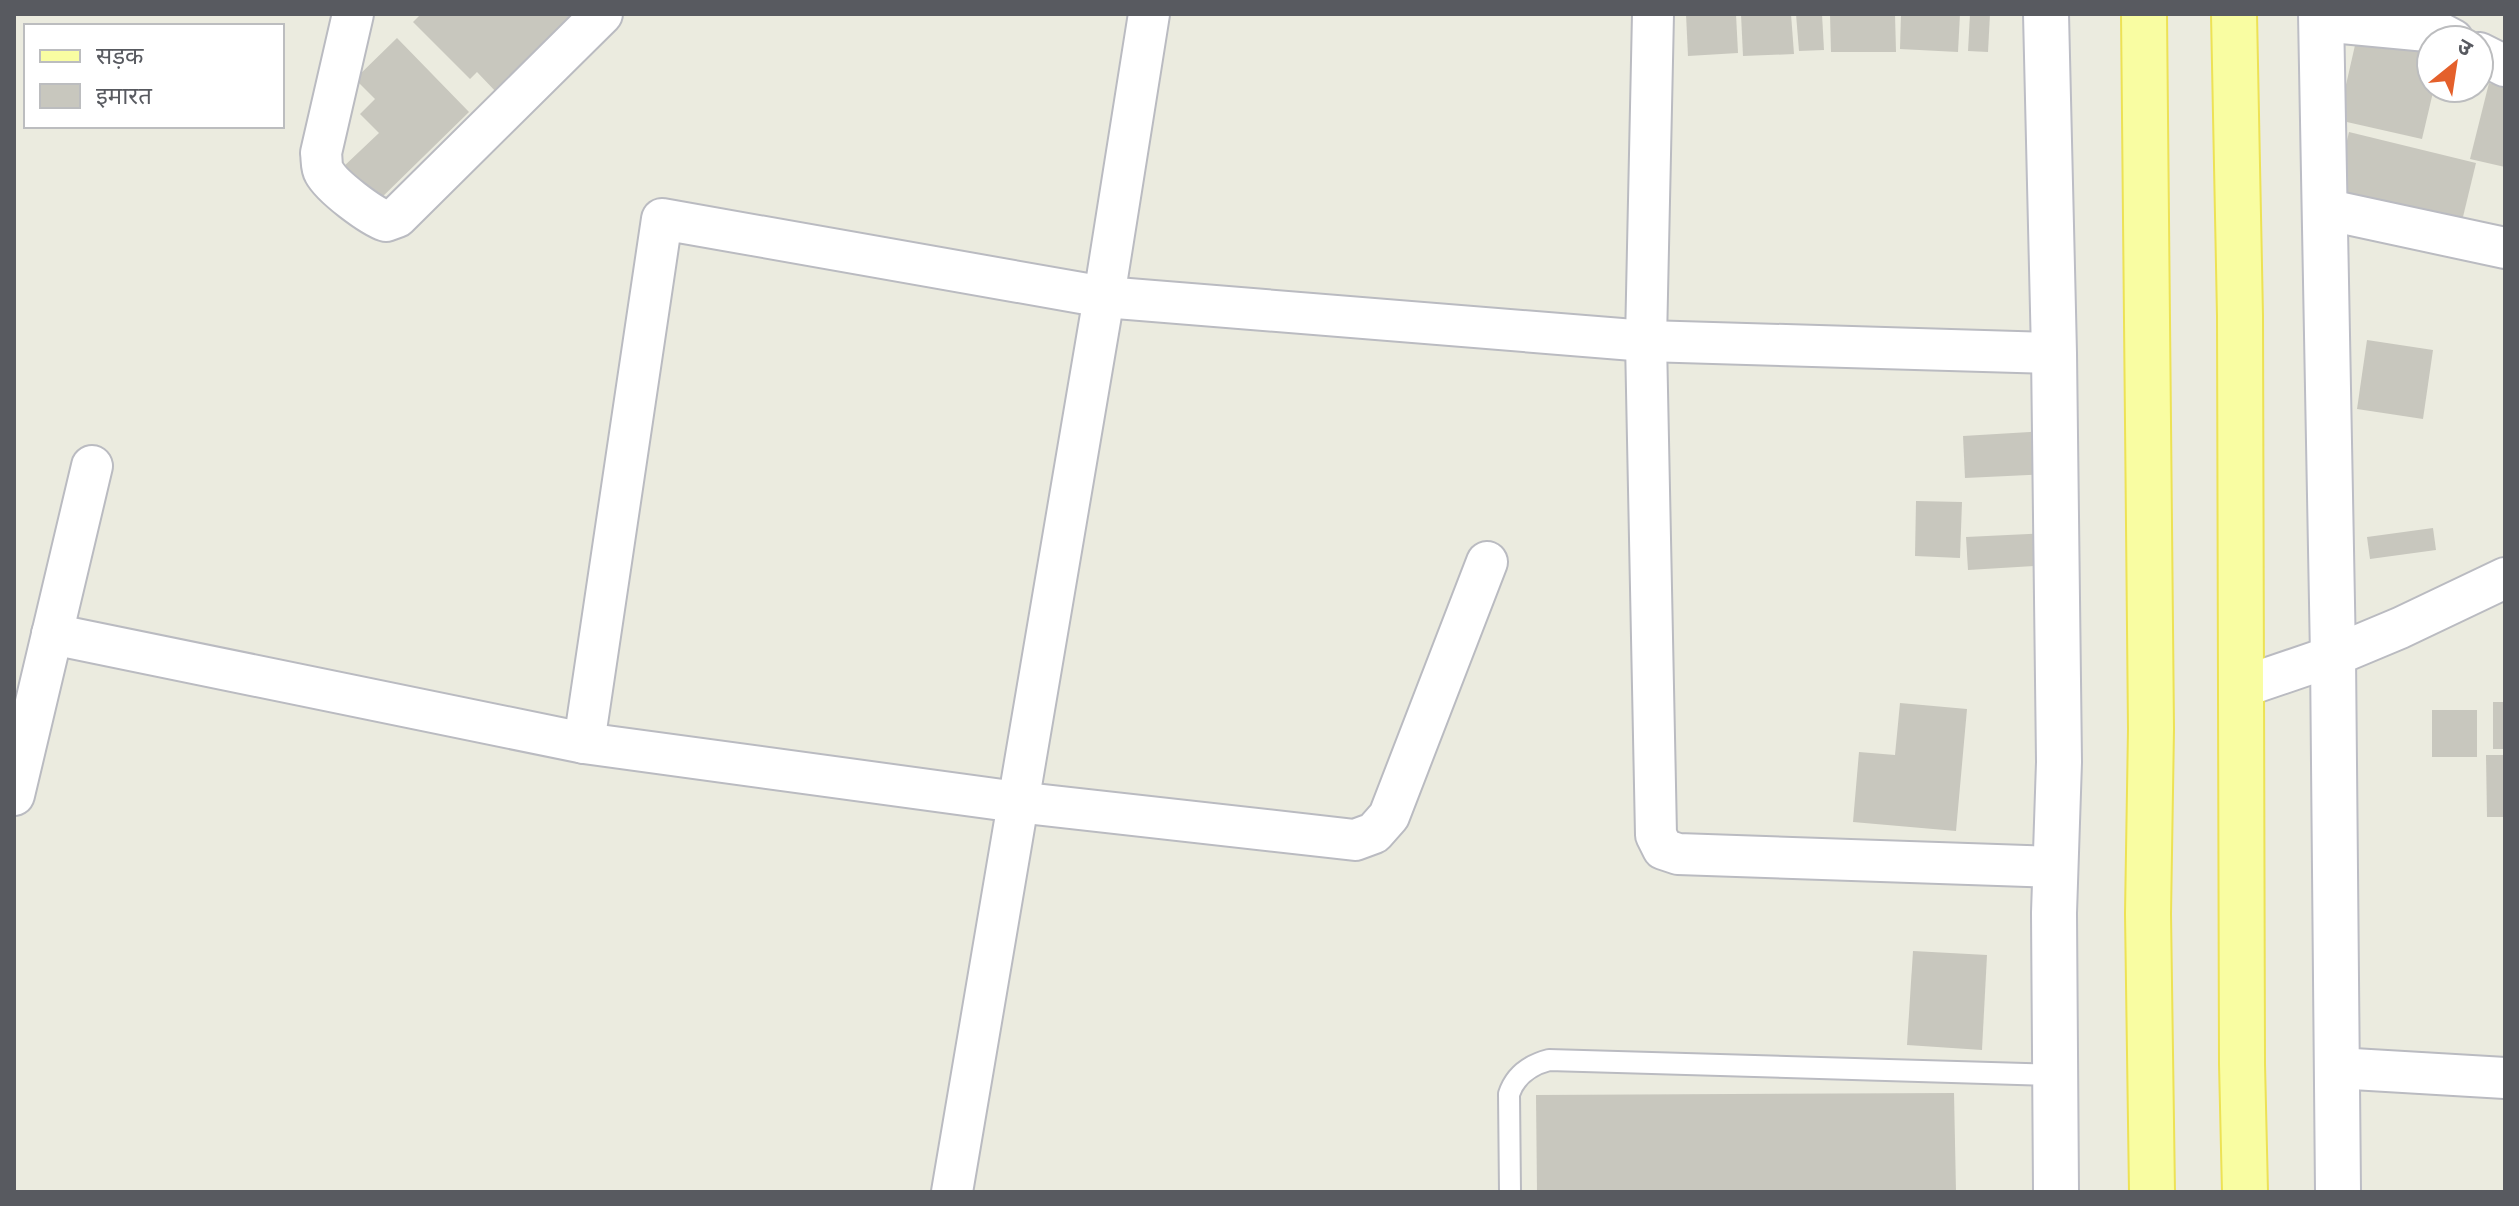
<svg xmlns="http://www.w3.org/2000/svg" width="2519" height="1206" viewBox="0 0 2519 1206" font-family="'Noto Sans','Noto Sans Devanagari',sans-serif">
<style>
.building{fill:#c8c7be}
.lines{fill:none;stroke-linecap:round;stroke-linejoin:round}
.lane-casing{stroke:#babbc1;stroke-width:24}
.street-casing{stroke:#babbc1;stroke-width:44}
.secondary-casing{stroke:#bcbdc5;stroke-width:48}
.primary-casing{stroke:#ede255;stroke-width:48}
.lane{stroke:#fff;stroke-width:20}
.street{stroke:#fff;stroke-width:40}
.secondary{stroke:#fff;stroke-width:44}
.primary{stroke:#f9fda2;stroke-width:44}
</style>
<rect width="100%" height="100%" fill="#ebebdf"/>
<g class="building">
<polygon points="417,14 574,14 498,94 477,72 470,79 413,22 419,16"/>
<polygon points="1686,14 1736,14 1738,53 1688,56"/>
<polygon points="1741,14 1791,14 1794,54 1743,56"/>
<polygon points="1796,14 1822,14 1824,50 1799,51"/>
<polygon points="1830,14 1895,14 1896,52 1831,52"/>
<polygon points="1901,14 1960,14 1958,52 1900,49"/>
<polygon points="1970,14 1990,14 1988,52 1968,51"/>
<polygon points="2358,32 2431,49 2431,88 2434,88 2422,139 2338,120"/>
<polygon points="397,38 469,112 376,203 342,168 379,133 360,114 375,99 355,79"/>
<polygon points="2489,83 2505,87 2505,167 2470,159"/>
<polygon points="2349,132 2476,163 2462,221 2335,191"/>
<polygon points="2367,340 2433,350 2423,419 2357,409"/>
<polygon points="2048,431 2051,474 1965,478 1963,436"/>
<polygon points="1916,501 1962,502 1960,558 1915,556"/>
<polygon points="2433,528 2436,550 2370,559 2367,537"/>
<polygon points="2050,533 2052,565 1968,570 1966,537"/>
<rect x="2493" y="702" width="12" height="47"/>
<polygon points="1900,703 1967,709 1956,831 1853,822 1859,752 1895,755"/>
<rect x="2432" y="710" width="45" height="47"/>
<polygon points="2486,755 2505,755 2505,817 2487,817"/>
<polygon points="1913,951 1987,955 1982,1050 1907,1045"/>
<polygon points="1954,1093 1956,1192 1537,1192 1536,1095"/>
</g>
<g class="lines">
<g class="lane-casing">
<path id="lane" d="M1510,1192L1509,1094C1515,1076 1530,1065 1549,1060L2055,1075"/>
</g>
<g class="street-casing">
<g id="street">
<path d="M353,14L321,153C322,160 321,167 324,172C332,187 371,216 386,221L397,217L602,14"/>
<polyline points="1653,14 1646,341 1656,835 1663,849 1678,854 2056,867"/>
<polyline points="2321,21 2438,32 2453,40"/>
<polyline points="2479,53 2505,66"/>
<polyline points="2324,209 2505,248"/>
<polyline points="52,634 584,743 1017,802 1355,840 1374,833 1389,816 1487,562"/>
<polyline points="2242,687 2333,656 2400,628 2505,578"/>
<polyline points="584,743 662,219 1104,297 1646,341 2054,353"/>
<polyline points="14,795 92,466"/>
<polyline points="2336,1068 2505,1078"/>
<polyline points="952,1192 1104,297 1149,14"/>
</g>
</g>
<g class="secondary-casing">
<g id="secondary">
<polyline points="2046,14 2054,353 2059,762 2054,913 2056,1192"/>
<polyline points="2321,14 2333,656 2338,1192"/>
</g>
</g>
<g class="primary-casing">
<g id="primary">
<polyline points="2144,14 2151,729 2148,914 2152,1192"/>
<polyline points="2234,14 2240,316 2242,1064 2245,1192"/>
</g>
</g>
<use href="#lane" class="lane"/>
<use href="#street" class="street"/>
<use href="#secondary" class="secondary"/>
<use href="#primary" class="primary"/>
</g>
<rect width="2519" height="1206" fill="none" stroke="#585a60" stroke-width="32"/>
<rect x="24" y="24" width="260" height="104" fill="#ffffff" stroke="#bcbdbf" stroke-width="2"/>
<rect x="40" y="50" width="40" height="12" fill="#f9fda2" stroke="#bcbdbf" stroke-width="2"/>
<text x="96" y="64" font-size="24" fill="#585a60">सड़क</text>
<rect x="40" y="84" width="40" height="24" fill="#c8c7be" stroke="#bcbdbf" stroke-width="2"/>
<text x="96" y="104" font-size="24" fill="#585a60">इमारत</text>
<g transform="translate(2455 64) rotate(30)"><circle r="38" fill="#ffffff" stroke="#bcbdbf" stroke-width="2"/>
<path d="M0-6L14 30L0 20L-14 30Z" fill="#e4602b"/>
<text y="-12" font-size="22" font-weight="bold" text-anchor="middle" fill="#585a60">उ</text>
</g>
</svg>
